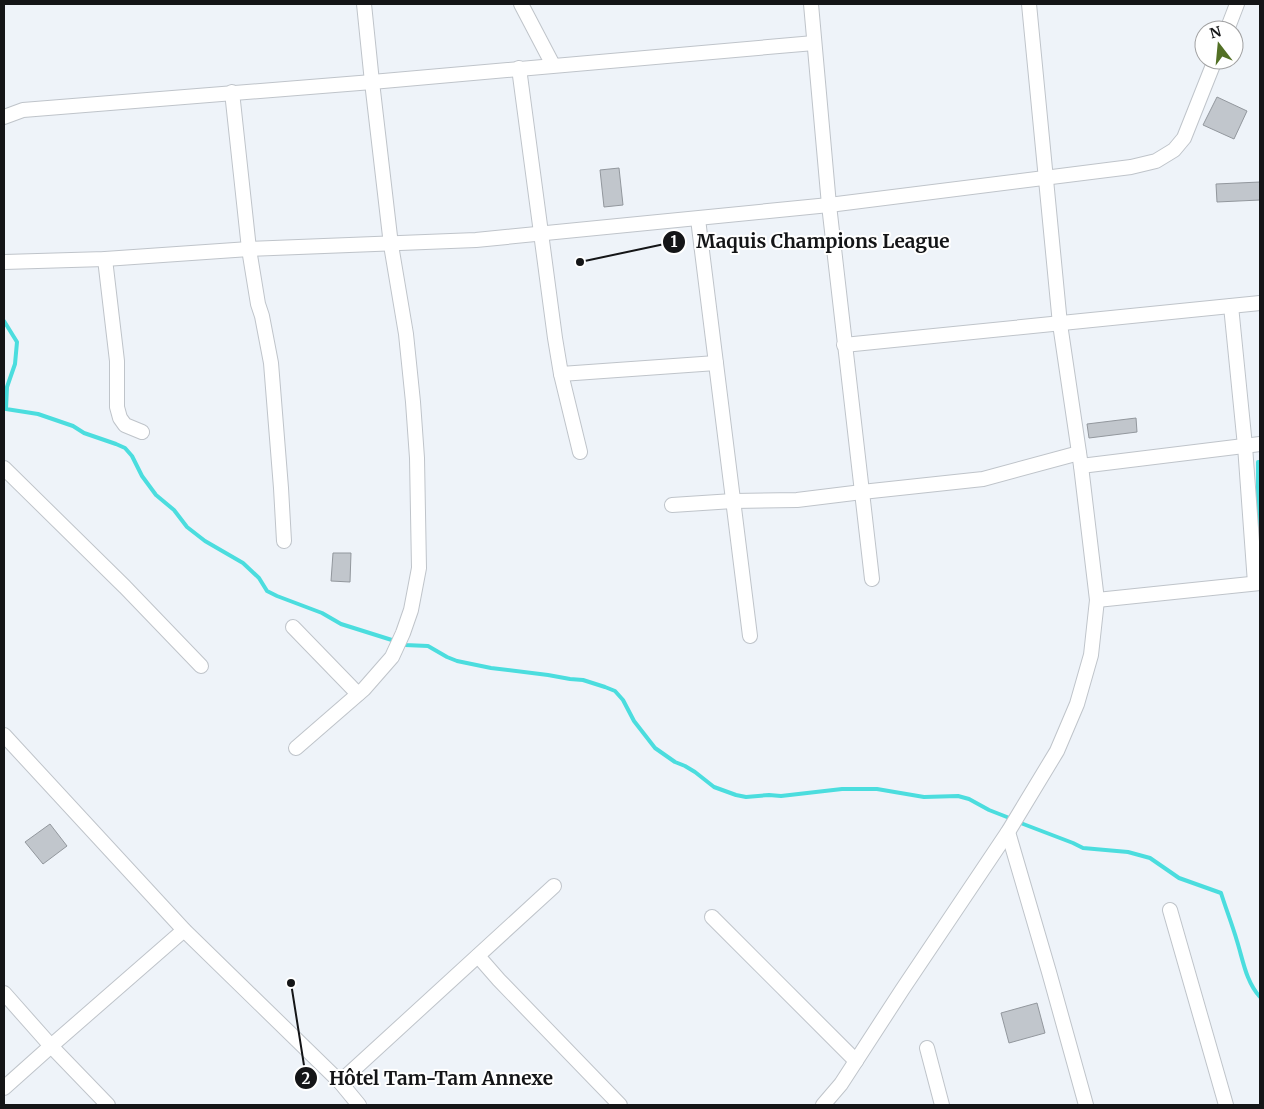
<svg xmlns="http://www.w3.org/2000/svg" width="1264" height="1109" viewBox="0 0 1264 1109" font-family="Merriweather,serif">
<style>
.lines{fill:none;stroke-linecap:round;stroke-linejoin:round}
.stream{stroke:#4bddde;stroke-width:4}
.building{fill:#c1c6cc;stroke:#92979d}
.street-casing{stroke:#bfc4ca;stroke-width:16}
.street{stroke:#fff;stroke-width:14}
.leader{fill:none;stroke:#141517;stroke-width:2}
.callout-dot{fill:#141517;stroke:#fff;stroke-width:2}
.mark-label{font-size:15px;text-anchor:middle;font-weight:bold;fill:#fff}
.callout-label{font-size:19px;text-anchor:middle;font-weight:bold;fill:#141517;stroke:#fff;stroke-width:4;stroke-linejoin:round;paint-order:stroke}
</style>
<rect width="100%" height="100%" fill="#eef3f9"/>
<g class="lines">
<g class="stream">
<polyline points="4,321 17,342 15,364 7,387 6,409 38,414 73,426 84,433 116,444 125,448 132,456 142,476 156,495 174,510 187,527 205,541 243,563 259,578 267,591 277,596 322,613 341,624 395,641"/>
<polyline points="1260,462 1258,462 1258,496 1259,508 1259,531 1260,553"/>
<polyline points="401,644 405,645 428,646 447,657 457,661 491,668 548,675 570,679 583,680 605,687 615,691 623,700 634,721 655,748 675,762 685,766 695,772 714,787 736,795 746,797 769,795 781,796 842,789 877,789 924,797 958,796 969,799 989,810 1012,819"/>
<path d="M1018,822L1073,843L1083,848L1128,852L1150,858L1179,878L1221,893C1226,909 1232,924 1237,941C1243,960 1246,982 1260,997"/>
</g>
</g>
<g class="building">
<polygon points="1217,97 1247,111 1234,139 1203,125"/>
<polygon points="619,168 623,205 604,207 600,170"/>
<polygon points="1260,182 1260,200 1217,202 1216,184"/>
<polygon points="1136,418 1137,432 1089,438 1087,424"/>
<polygon points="333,553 351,553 350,582 331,581"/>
<polygon points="50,824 67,846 43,864 25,842"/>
<polygon points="1037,1003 1045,1033 1009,1043 1001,1013"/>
</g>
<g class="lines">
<g class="street-casing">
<g id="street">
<polyline points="521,4 553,65"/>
<polyline points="811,4 829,205 872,579"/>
<polyline points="1227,30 1237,4"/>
<polyline points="519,68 555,338 561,374 580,452"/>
<polyline points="232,92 249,249 258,304 262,316 271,363 281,488 284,541"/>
<polyline points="4,117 23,110 372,82 814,43"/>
<polyline points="698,219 750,636"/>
<polyline points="105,259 117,361 117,407 120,418 125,425 142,432"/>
<polyline points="4,262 105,259 249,249 476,240 829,205 1131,167 1156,161 1174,150 1184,138 1215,60"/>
<polyline points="1231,306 1245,446 1255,583"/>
<polyline points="844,345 1260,303"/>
<polyline points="561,374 716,363"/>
<polyline points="1081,466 1260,444"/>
<polyline points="4,468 125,587 201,666"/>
<polyline points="672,505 733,501 797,500 862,492 983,479 1079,453"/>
<polyline points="1097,600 1260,583"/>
<polyline points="293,627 358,694"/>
<polyline points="4,735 184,930 340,1082 359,1105"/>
<polyline points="296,748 364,689 392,657 403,633 411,610 419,568 417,458 413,402 406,334 391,245 372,82 364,4"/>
<polyline points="1008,832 1049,972 1086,1105"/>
<polyline points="1170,910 1226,1105"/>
<polyline points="712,917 856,1061"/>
<polyline points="478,956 499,980 620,1105"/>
<polyline points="4,993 51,1046 108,1105"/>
<polyline points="927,1048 942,1105"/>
<polyline points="340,1082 554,886"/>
<polyline points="4,1088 51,1046 184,930"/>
<polyline points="823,1105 841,1084 902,990 1008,832 1057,751 1077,704 1091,655 1097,600 1081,466 1060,324 1029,4"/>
</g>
</g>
<use href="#street" class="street"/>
</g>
<path class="leader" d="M580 262L674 242M291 983L306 1078"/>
<g class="callout-dot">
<circle cx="580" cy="262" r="5"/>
<circle cx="291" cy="983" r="5"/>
<circle cx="674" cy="242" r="12"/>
<circle cx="306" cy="1078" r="12"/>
</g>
<g class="mark-label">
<text x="674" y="247">1</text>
<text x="306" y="1084">2</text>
</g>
<g class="callout-label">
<text x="823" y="248">Maquis Champions League</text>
<text x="441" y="1085">Hôtel Tam-Tam Annexe</text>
</g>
<rect width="1264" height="1109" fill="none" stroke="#141517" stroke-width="10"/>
<g transform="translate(1219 45) rotate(344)"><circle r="24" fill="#ffffff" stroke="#a1a1a2"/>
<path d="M0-4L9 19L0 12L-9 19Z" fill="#527025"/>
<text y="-8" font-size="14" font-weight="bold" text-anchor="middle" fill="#141517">N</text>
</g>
</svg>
